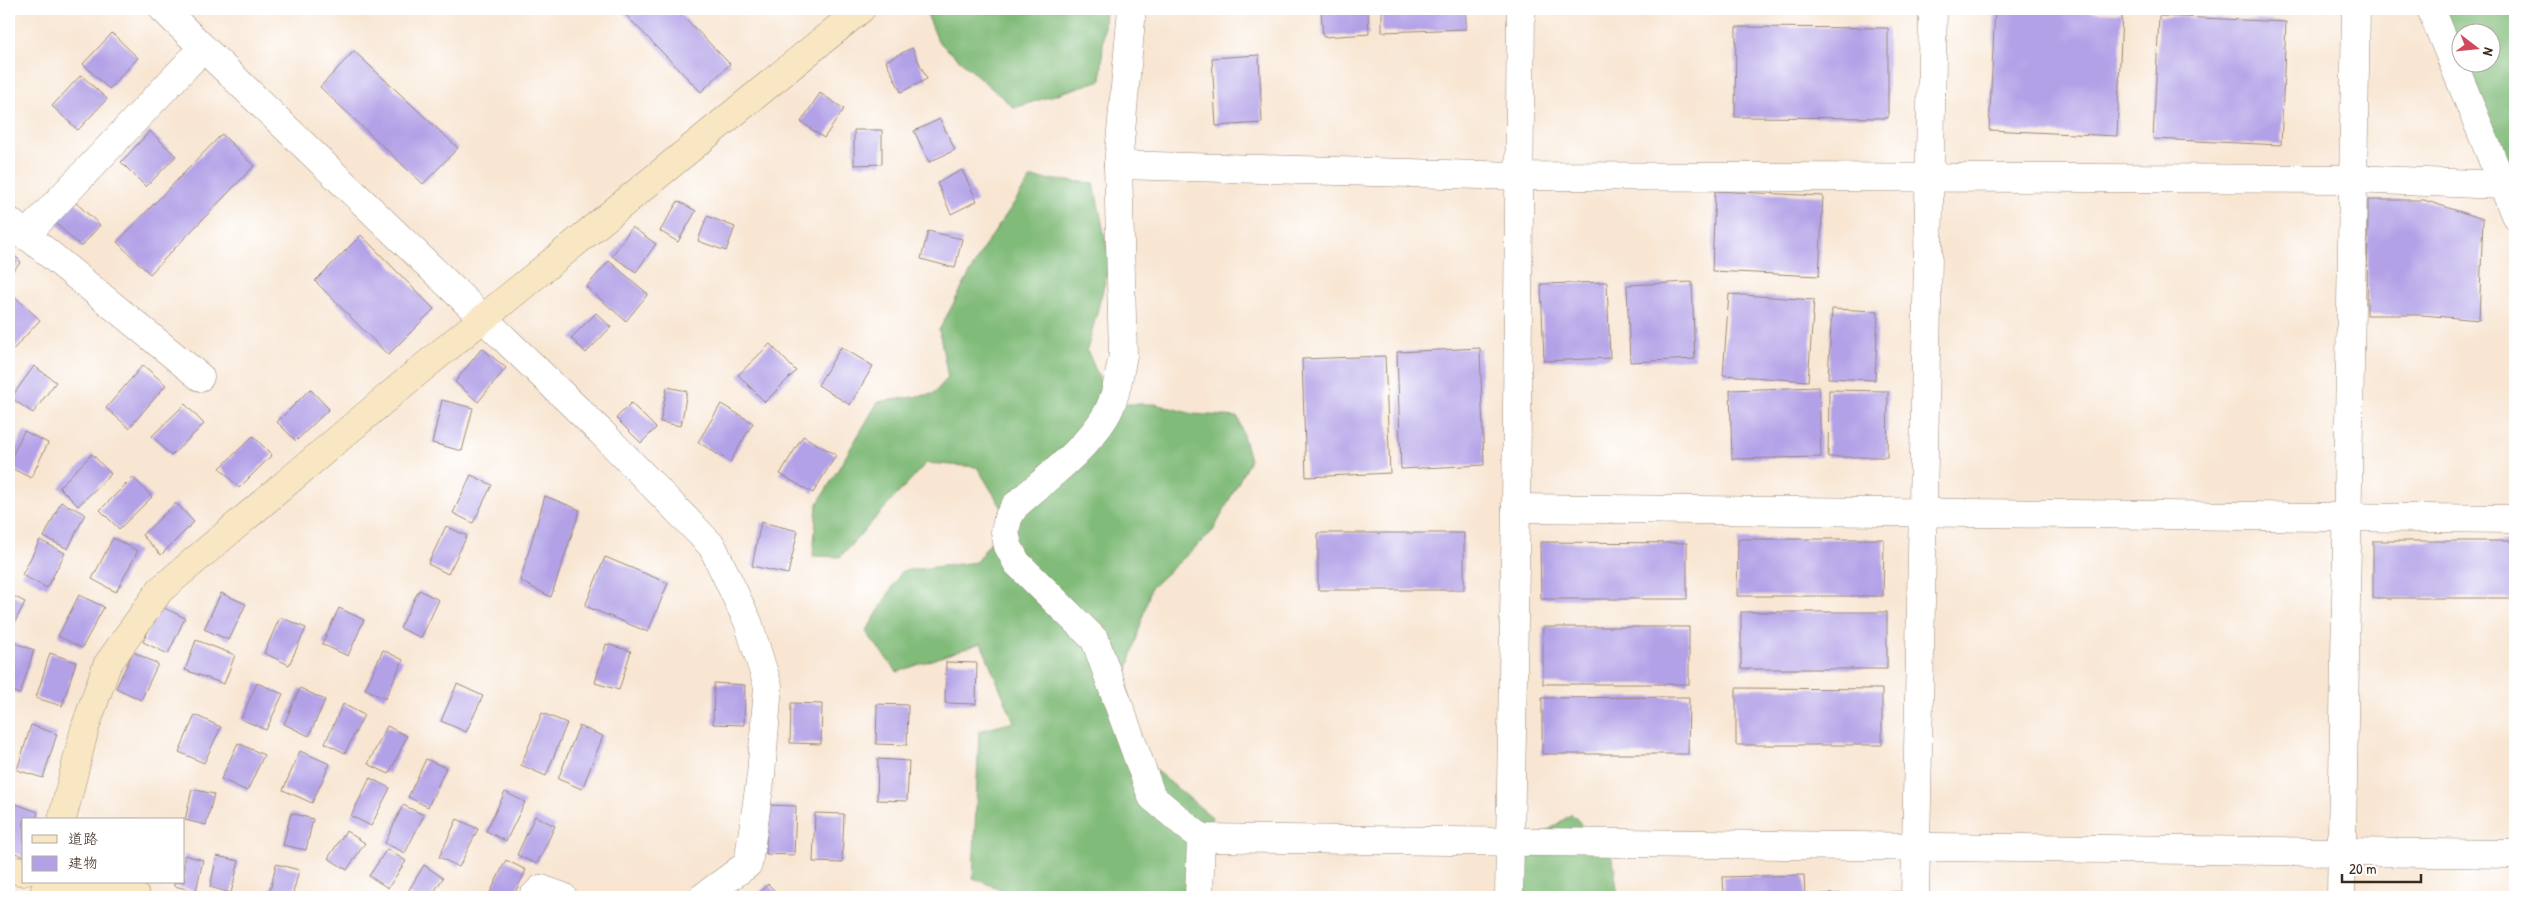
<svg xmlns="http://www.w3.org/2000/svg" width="2524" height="906" viewBox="0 0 2524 906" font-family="'Patrick Hand','Klee One',sans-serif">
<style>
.forest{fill:#81bb79;stroke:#5e724c;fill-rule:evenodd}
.building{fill:#b2a1e7}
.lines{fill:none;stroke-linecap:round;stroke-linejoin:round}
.street-casing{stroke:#9a8878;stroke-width:29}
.secondary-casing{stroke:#9a8878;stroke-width:29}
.street{stroke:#fff;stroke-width:28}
.secondary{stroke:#f9e7c3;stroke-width:28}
</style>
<rect width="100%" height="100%" fill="#fff"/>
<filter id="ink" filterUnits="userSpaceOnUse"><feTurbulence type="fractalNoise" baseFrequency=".02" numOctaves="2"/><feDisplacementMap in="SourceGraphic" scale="10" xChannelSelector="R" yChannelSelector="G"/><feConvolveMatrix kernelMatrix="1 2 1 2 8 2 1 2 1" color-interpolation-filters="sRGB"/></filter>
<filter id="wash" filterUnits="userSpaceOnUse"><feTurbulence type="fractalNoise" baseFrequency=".0096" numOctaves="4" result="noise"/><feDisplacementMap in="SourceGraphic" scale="20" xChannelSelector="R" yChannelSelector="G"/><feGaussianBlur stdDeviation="1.12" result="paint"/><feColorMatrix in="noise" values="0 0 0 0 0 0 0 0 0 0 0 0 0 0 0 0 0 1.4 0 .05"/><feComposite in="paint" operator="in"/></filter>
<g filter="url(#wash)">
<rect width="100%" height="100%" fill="#f8e6d3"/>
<g class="forest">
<polygon points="925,9 1105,9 1101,80 1014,108 938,41"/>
<path d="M2429,9H2515V213ZM2462,32H2492V62H2462Z"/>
<polygon points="1031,178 1094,183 1110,263 1087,350 1110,404 1155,404 1193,414 1238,417 1250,460 1213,531 1151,588 1127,672 1130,736 1154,769 1212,817 1189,873 1188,897 1020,897 973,878 979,731 1014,722 981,643 897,672 866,632 902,571 976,562 1008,518 977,467 926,463 840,557 813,556 817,505 878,402 933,394 948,378 939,330 983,249"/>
<polygon points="1572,814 1613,859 1618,897 1518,897 1517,851"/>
</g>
<g id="blocks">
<g class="building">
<polygon points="620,9 676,9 730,64 701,92"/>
<polygon points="1321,9 1368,9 1369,34 1323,37"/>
<polygon points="1382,9 1466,9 1466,29 1382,32"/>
<polygon points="1995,9 2122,13 2117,136 1989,130"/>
<polygon points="2159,16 2286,22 2281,145 2153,139"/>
<polygon points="1736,27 1888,28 1888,118 1735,117"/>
<polygon points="112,33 138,58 109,89 83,64"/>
<polygon points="912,48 927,79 901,92 886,61"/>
<polygon points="354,51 458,148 423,184 320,87"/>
<polygon points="1259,55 1262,123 1216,126 1212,58"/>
<polygon points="81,75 107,99 78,130 52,106"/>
<polygon points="820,93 844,109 824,138 801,122"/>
<polygon points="940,119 955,150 929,162 914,131"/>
<polygon points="854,130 882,130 882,164 854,165"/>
<polygon points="150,131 176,156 146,187 121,162"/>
<polygon points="222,134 254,166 150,274 117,242"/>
<polygon points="962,170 977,201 951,214 937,183"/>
<polygon points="1715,191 1823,196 1819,276 1712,271"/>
<polygon points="2368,200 2424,200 2483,219 2479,320 2423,315 2367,315"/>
<polygon points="678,201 696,211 678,242 660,231"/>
<polygon points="75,202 100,225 81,247 56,223"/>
<polygon points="707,216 735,227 726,251 698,241"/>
<polygon points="632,227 656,244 636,272 612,256"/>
<polygon points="928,231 962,239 955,268 921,259"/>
<polygon points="361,235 434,309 388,355 315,281"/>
<polygon points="9,250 21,262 9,275"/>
<polygon points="609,261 648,294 626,321 586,287"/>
<polygon points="1607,282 1610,358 1544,361 1541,284"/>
<polygon points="1692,282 1695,359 1630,362 1627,285"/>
<polygon points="1729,294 1814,300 1808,381 1723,375"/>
<polygon points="13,295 40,320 9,354 9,300"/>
<polygon points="1832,309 1878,311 1875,380 1828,378"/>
<polygon points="596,313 611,327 586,353 571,338"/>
<polygon points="770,344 796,371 765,402 738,375"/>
<polygon points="841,347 873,366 850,405 818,385"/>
<polygon points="482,348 506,368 478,402 455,382"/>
<polygon points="1480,348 1484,465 1401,469 1397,352"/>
<polygon points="1385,356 1390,473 1306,477 1302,359"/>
<polygon points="143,365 166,385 129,428 106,408"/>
<polygon points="34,366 56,382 33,413 11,398"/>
<polygon points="667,387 687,391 681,426 660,422"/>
<polygon points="1819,387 1821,457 1732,459 1730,390"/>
<polygon points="310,389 329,409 296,441 277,422"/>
<polygon points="1829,390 1888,391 1887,457 1828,457"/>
<polygon points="442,400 473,408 462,451 432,443"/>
<polygon points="631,403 656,428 641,443 616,418"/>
<polygon points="185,404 204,424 171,456 152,436"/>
<polygon points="721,404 753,423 730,462 698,442"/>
<polygon points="24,431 48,443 31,478 9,467 9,462"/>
<polygon points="253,436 272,455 239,488 220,468"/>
<polygon points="803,436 836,455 813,493 780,474"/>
<polygon points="92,454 111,474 78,506 59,487"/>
<polygon points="471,475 492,485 473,523 453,513"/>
<polygon points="133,477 152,497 119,529 100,510"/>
<polygon points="545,496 580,510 551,597 520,581"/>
<polygon points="61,502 85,514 68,549 44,537"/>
<polygon points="176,503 194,522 161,555 142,535"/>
<polygon points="761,522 798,531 788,574 752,566"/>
<polygon points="446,526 467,536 448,574 428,564"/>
<rect x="1318" y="533" width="146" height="57"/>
<polygon points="113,538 138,551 116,592 92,579"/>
<polygon points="1738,539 1884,539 1883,596 1737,596"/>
<polygon points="40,540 65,553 47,588 22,575"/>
<rect x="2373" y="541" width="142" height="57"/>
<polygon points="1540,542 1687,543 1687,599 1541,599"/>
<polygon points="605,557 668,583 648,632 585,606"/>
<polygon points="419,590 439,600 421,638 400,628"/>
<polygon points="221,593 246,604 229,640 204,629"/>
<polygon points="9,594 25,602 9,634"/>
<polygon points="79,595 104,607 82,648 58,636"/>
<polygon points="160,606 185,618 168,654 143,642"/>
<polygon points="339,608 364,620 348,656 322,644"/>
<rect x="1741" y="612" width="146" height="57"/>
<polygon points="280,617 306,628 289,665 264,653"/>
<rect x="1543" y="627" width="146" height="57"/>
<polygon points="196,640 235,655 224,684 185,670"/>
<polygon points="9,641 34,650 20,694 9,691"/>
<polygon points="606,644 631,651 619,690 595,683"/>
<polygon points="383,650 403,660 385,699 365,689"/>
<polygon points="133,652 158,664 141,700 116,688"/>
<polygon points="50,653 76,662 62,706 36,698"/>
<polygon points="946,662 977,663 976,704 945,703"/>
<polygon points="257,683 283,694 266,730 241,719"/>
<polygon points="714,683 745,685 744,725 713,724"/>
<polygon points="457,684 483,696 466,732 441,721"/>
<polygon points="300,688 325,700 309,736 284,724"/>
<polygon points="1736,688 1882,689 1882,745 1736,745"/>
<polygon points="1689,697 1688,754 1542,754 1542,698"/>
<polygon points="791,703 822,704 821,744 790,743"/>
<polygon points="343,704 364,715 345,753 325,743"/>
<polygon points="877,704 908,705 907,745 876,744"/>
<polygon points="542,713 567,723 546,776 521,765"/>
<polygon points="195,715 221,727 204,763 179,752"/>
<polygon points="31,725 57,734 43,778 17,770"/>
<polygon points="387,726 407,736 389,774 368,764"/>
<polygon points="579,726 603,736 582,789 558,779"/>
<polygon points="238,743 264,755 247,791 221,779"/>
<polygon points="300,751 330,764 312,803 283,790"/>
<polygon points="426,759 446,768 428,807 408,797"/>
<polygon points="878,759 909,761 907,801 877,800"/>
<polygon points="370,778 390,788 371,826 351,816"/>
<polygon points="192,789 214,794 206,825 185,820"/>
<polygon points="505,792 525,802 506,841 486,831"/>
<polygon points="13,803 38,812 36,820 24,820 24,856 9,851 9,816"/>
<polygon points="403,805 424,815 405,853 385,843"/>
<polygon points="767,805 796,806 794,855 766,854"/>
<polygon points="291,813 313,819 306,850 283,845"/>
<polygon points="815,813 844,814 842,863 813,862"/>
<polygon points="535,816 555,826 537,864 517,855"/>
<polygon points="457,819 478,829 459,867 439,857"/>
<polygon points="346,831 365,843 347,870 328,858"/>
<polygon points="387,849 406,861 388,888 369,876"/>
<polygon points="184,855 203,860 196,891 174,886 174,882 184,882"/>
<polygon points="217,856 239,861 231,893 210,887"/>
<polygon points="506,860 526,870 513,897 488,897"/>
<polygon points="276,864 299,870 292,897 269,896"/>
<polygon points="424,865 443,878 431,897 414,897 407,893"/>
<polygon points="1804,875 1805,897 1724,897 1723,877"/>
<polygon points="768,884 781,897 755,897"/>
<polygon points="366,891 375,897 361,897"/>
<polygon points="1900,892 1900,897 1822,897 1822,894"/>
</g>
</g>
</g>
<g filter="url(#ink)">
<use href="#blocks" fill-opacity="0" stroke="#9a8878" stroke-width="1"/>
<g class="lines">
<g class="street-casing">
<g id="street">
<polyline points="163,9 601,432 712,546 748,622 768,686 761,775 748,864 703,897"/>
<path d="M1132,9L1118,165L1123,355C1119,375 1116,399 1105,417C1083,452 1045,479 1015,506L1008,518L1005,532L1008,546L1017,563L1095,640L1152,797L1201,838L2515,854"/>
<polyline points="2431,9 2515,215"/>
<polyline points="1118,165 1518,176 2352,179 2502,185"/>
<polyline points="9,221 200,377"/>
<polyline points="25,236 203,48"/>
<polyline points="1516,508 2515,519"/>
<polyline points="533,897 541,889 563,897"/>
<polyline points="1199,897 1201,838"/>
<polyline points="1509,897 1516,508 1521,9"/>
<polyline points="1915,897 1933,9"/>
<polyline points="2341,897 2356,9"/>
</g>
</g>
<g class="secondary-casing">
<g id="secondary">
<polyline points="62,820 85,728 107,665 160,590 409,379 861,9"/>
<polyline points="9,869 24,872"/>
<polyline points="69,882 136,897"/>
<polyline points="43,897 47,882"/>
</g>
</g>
<use href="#street" class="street"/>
<use href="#secondary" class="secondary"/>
</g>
</g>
<rect width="2524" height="906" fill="none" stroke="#fff" stroke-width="30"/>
<rect x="22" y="818" width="162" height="65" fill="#ffffff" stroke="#b1aaa5"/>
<rect x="32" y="835" width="25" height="8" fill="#f9e7c3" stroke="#b1aaa5"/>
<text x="68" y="844" font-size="15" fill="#3b2a1e">道路</text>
<rect x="32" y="856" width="25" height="15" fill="#b2a1e7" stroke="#b1aaa5"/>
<text x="68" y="868" font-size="15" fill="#3b2a1e">建物</text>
<g transform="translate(2476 48) rotate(106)"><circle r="24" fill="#ffffff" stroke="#b1aaa5"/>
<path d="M0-4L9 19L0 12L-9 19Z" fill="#d1495b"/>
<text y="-8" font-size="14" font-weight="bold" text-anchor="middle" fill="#3b2a1e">N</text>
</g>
<path d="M2342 874v8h79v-8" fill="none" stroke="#3b2a1e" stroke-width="2.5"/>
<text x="2349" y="874" font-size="15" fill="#3b2a1e" stroke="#ffffff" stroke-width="4" paint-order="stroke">20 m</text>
</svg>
